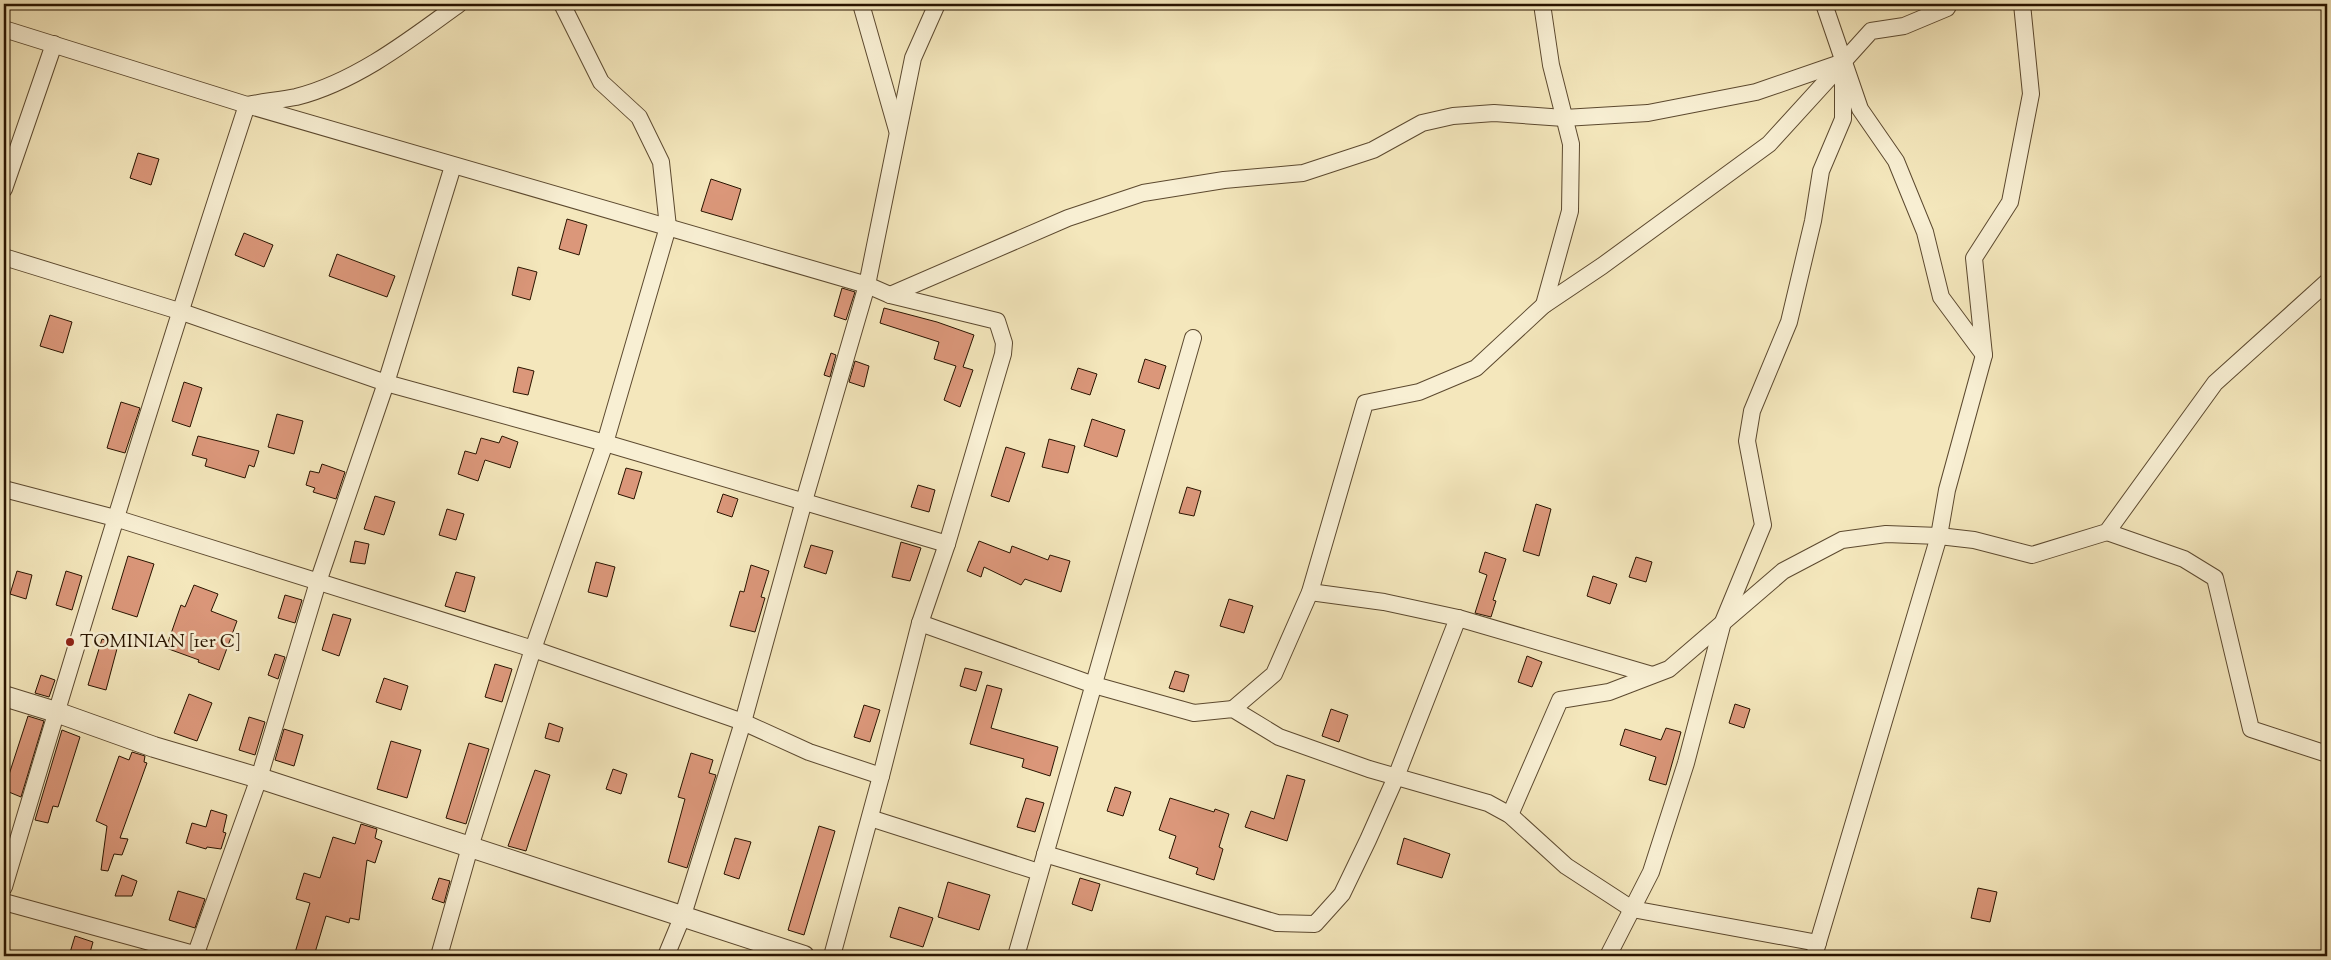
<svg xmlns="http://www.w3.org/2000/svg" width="2331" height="960" viewBox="0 0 2331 960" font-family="'Sorts Mill Goudy',serif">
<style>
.building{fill:#db977a;stroke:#291400}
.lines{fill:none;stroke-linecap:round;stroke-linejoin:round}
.minor-casing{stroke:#5c492f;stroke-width:18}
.tertiary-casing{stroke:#5c492f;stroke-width:22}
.minor{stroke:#f8efd3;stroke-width:16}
.tertiary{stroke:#f8efd3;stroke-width:20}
.poi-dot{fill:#8f2418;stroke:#f8efd3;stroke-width:2}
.labels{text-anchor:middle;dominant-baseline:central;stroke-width:5;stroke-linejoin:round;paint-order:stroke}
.poi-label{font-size:19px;fill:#291400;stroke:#f8efd3;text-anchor:start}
</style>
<rect width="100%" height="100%" fill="#f4e7bc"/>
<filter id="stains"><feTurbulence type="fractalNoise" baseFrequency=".004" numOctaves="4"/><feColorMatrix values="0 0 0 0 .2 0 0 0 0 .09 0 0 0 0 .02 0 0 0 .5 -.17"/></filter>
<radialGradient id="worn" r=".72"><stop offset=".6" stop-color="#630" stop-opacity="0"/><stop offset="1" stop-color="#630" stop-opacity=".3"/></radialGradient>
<g class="building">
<polygon points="138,153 159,159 151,185 130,178"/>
<polygon points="711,179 741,189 732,220 701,211"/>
<polygon points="567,219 587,225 579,255 559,249"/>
<polygon points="244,233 273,245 264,267 235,255"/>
<polygon points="337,254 395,276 387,297 329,276"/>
<polygon points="518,267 537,272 530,300 512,295"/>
<polygon points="842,288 855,292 846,320 834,316"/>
<polygon points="884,308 937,322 974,335 963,367 973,370 960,407 944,400 956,366 934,359 939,342 880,323"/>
<polygon points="50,315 72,322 63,353 40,346"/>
<polygon points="831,353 836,355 830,377 824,375"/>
<polygon points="1145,359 1166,366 1159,389 1138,382"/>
<polygon points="855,361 869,366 864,387 849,382"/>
<polygon points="518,367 534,371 528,395 513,392"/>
<polygon points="1078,368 1097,374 1090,395 1071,389"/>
<polygon points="184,382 202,388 190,427 172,421"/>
<polygon points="121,402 140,408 125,453 107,448"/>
<polygon points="277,414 303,421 294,454 268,447"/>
<polygon points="1092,419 1125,430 1117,457 1084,446"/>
<polygon points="198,436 259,451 254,467 249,465 245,478 205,466 207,459 192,455"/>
<polygon points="502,436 518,442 510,468 485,460 478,481 458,474 465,451 476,454 481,438 499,443"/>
<polygon points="1049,439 1075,446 1068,473 1042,467"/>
<polygon points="1006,447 1025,453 1009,502 991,496"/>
<polygon points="322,464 345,472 336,499 313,492 315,488 306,485 310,471 319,473"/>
<polygon points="626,468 642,472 634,499 618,494"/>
<polygon points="918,485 935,490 929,512 911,507"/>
<polygon points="1187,487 1201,491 1194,516 1179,513"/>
<polygon points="723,494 738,499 732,517 717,512"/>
<polygon points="375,496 395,502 384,535 364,529"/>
<polygon points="1536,504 1551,509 1539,556 1523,551"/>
<polygon points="447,509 464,514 456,540 439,535"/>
<polygon points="355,541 369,544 365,564 350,562"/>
<polygon points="979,541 1010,553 1012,546 1048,560 1050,555 1070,561 1061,592 1025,579 1021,585 984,567 981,577 967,571"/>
<polygon points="901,542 921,548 910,581 892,577"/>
<polygon points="811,545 833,551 826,574 804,567"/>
<polygon points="1485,552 1506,559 1493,600 1496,601 1491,617 1475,613 1487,575 1479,572"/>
<polygon points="128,556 154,564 137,617 112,609"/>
<polygon points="1636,557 1652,562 1646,582 1629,577"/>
<polygon points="596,562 615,567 607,597 588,592"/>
<polygon points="751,565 769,571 761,597 765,598 755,632 730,626 740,591 744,592"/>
<polygon points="17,571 32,575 26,599 10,594"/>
<polygon points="66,571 82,576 72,610 56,605"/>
<polygon points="456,572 475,577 465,612 445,606"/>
<polygon points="1593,576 1617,584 1610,604 1587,596"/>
<polygon points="194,585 218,594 211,611 237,621 219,670 198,662 199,660 166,648 181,605 185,607"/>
<polygon points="285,595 302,600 295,623 278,618"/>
<polygon points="1229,599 1253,606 1244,633 1220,626"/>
<polygon points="333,614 351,619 339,656 322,650"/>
<polygon points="102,639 118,645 106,690 88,685"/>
<polygon points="275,654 285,657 278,679 268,675"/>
<polygon points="1527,656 1542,662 1532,687 1518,682"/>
<polygon points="495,664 512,669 502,702 485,697"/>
<polygon points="965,668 982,672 976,691 960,686"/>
<polygon points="1175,671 1189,675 1184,692 1169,688"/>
<polygon points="41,675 55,680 49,697 35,693"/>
<polygon points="384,678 408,686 401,710 376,702"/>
<polygon points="987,685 1002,689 991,728 1058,747 1050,776 1022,767 1024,759 970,744"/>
<polygon points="189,694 212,703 197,741 174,733"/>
<polygon points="1735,704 1750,709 1744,728 1729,723"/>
<polygon points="864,705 880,710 870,742 854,737"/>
<polygon points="1331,709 1348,715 1339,742 1322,736"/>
<polygon points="28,716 44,721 21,797 4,790"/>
<polygon points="249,717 265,722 255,755 239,750"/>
<polygon points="549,723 563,728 559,742 545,738"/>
<polygon points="1666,728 1681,732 1666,785 1649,780 1656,757 1620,745 1625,729 1661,740"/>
<polygon points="284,729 303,735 294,766 275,760"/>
<polygon points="62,730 80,737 58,807 53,806 48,823 35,820"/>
<polygon points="391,741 421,750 407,798 377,789"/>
<polygon points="469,743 489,749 466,824 446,818"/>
<polygon points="132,752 145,756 144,762 147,763 120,838 128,839 122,855 114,854 108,871 101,870 107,826 96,821 119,756 129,760"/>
<polygon points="691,753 713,760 709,773 716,775 687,868 668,862 685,799 678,797"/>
<polygon points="613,769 627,774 621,794 606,789"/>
<polygon points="535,770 550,775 526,851 508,846"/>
<polygon points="1287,775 1305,780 1287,841 1245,827 1251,811 1274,819"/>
<polygon points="1115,787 1131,792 1123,816 1107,811"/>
<polygon points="1026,798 1044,803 1035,832 1017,827"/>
<polygon points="1170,798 1214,812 1215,809 1229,814 1219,847 1223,849 1214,880 1196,874 1198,868 1169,858 1176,836 1159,830"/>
<polygon points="211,810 227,815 223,832 226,833 221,849 207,847 206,849 186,843 192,823 206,827"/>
<polygon points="361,824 377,829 375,838 382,841 375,863 367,860 359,920 350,918 349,923 326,916 314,956 294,956 310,903 296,899 304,873 320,878 333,837 355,844"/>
<polygon points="819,826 835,831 804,935 788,930"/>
<polygon points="735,838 751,842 739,879 724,874"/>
<polygon points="1404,838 1450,854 1442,878 1397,864"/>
<polygon points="122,875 137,881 132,896 115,896"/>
<polygon points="439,878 450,881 444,903 432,899"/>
<polygon points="1080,878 1100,884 1092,911 1072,904"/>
<polygon points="948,882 990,895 979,930 938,917"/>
<polygon points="1978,888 1997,892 1990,922 1971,918"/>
<polygon points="178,891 205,899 195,928 169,920"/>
<polygon points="899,907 933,918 923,947 890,937"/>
<polygon points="75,936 93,942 89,956 69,956"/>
</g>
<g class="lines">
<g class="minor-casing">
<g id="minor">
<polyline points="861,4 897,130"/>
<polyline points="1542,4 1551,65 1571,144 1570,211 1544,305"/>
<polyline points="1824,4 1860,109 1896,161 1925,232 1941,297 1984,355"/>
<polyline points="4,29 247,105 867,285 890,295 997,321 1004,343 1003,354 947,544 920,623 881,776 832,956"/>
<polyline points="4,189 54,44"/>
<polyline points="4,257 179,311 386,383 605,443 947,544"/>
<polyline points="890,295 1068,218 1143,193 1224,180 1303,173 1373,150 1422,123 1453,116 1494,113 1564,118 1648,113 1756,92 1843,62 1871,31 1904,26 1947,8 1949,4"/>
<polyline points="4,489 115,518 533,649 743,722 809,752 881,776"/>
<polyline points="2107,532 2184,559 2215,578 2251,729 2327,754"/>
<polyline points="1310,592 1384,602 1458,618 1652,675"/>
<polyline points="920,623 1094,685 1194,713 1233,709 1279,737 1369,769 1488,803 1510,815 1566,866 1632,909 1818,943"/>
<polyline points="1233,709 1274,674 1310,592 1365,403 1419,392 1476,368 1544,305 1602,266 1769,144 1842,64"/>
<polyline points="1510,815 1560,700 1609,692 1669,669 1783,571 1842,540 1886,534 1939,536 1974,540 2032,555 2107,532 2215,383 2327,282"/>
<polyline points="870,818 1039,872"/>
<polyline points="1045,854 1277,923 1315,924 1342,894 1368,840 1396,777 1458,618"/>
<path d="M4,887C82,625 162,365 247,105C263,102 280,100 296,97C356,82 411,39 459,4"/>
<polyline points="4,902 201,956"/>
<polyline points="195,956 259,778 318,582 386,383 453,166"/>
<polyline points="439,956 470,847 533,649 605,443 668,227 661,162 639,117 601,82 562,4"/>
<polyline points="666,956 683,915 743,722 804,501 867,285 913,58 937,4"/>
<polyline points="1016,956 1193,338"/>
<polyline points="1608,956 1651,872 1686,763 1723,622 1763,525 1747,441 1752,411 1789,322 1813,221 1821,171 1843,119 1843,62"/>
<polyline points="1814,956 1939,536 1947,490 1984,355 1974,258 2010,202 2031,94 2022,4"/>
</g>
</g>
<g class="tertiary-casing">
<polyline id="tertiary" points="4,696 56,712 154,747 259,778 804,956"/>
</g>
<use href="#minor" class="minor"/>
<use href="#tertiary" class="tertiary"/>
</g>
<circle class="poi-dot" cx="70" cy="642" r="5"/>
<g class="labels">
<g class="poi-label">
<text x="80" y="642">TOMINIAN [1er C]</text>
</g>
</g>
<rect width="2331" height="960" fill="none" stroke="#f4e7bc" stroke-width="20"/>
<rect x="5" y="5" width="2321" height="950" fill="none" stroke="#291400" stroke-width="2.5"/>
<rect x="10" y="10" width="2311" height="940" fill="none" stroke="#291400"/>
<rect width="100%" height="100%" filter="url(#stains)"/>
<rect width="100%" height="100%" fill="url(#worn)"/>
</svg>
